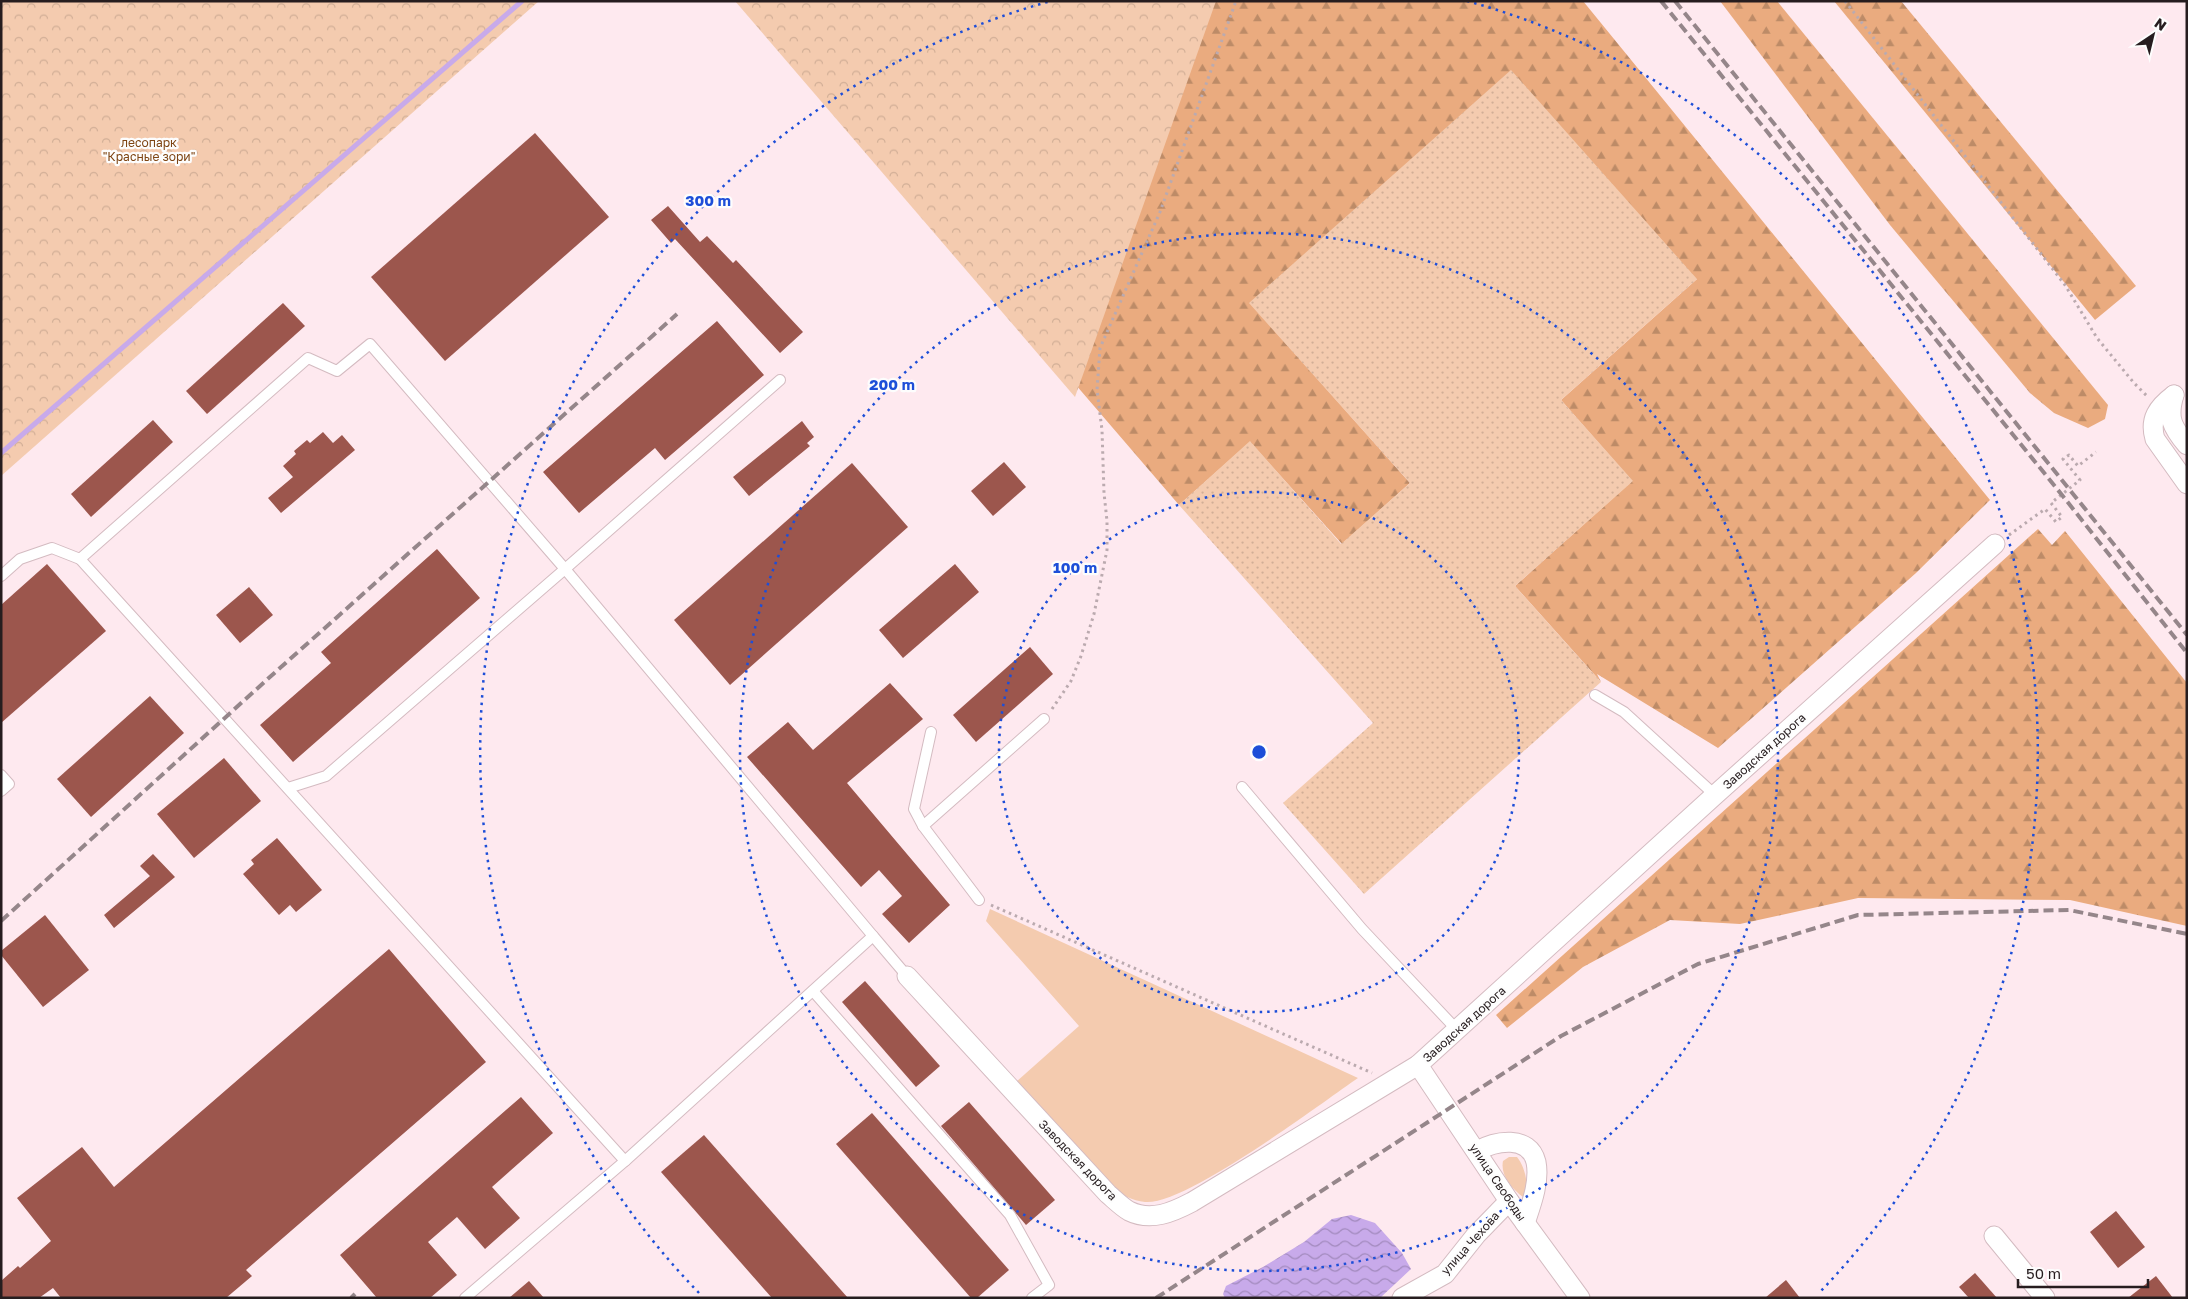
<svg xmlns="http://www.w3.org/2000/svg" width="2188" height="1299" viewBox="0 0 2188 1299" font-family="'Golos Text',sans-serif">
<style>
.grass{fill:#f4cbaf}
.forest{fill:url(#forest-firs)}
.park{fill:url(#park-crowns)}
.garden{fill:url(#garden-dots)}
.water{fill:url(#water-waves)}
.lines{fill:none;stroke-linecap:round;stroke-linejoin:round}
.stream{stroke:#c8aaea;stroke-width:5}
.building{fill:#9c564d}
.service-casing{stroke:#d4bbc1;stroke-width:12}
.minor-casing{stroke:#d4bbc1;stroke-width:21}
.path{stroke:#bbaaaf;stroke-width:3;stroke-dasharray:2.5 4;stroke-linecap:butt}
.service{stroke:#fff;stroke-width:10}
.minor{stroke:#fff;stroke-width:19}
.rail{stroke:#95868a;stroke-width:4;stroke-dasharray:10 5;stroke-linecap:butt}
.ring{fill:none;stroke:#1d4ed8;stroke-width:2.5;stroke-dasharray:2.5 5}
.labels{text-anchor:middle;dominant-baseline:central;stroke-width:4.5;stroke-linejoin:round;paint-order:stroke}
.park-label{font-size:12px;fill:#7e4513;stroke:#fdfdfd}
.street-label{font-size:12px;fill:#261d1f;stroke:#fdfdfd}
.centre{fill:#1d4ed8;stroke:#fdfdfd;stroke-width:2.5}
.ring-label{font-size:15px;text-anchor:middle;font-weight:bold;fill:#1d4ed8;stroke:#fdfdfd;stroke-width:4.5;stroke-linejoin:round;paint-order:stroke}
</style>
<defs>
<pattern id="forest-firs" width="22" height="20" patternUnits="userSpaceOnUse" patternTransform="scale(1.25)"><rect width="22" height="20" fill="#eaab7f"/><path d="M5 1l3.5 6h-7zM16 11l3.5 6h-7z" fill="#bd8b67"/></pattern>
<pattern id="park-crowns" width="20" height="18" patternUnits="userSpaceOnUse" patternTransform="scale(1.25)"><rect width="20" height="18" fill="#f4cbaf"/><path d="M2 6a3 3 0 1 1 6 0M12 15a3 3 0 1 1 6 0" fill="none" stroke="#d1ae96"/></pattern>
<pattern id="garden-dots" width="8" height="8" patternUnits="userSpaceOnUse" patternTransform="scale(1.25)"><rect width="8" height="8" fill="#f4cbaf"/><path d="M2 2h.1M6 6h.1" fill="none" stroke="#d1ae96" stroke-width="1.8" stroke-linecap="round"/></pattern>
<pattern id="water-waves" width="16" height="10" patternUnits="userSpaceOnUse" patternTransform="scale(1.25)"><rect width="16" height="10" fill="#c8aaea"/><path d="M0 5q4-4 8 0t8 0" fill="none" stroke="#a28abd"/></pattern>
</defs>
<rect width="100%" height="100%" fill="#fee9ef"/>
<g class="grass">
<path d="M990,909L1358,1078C1320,1104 1185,1206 1145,1202C1132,1201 1122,1194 1111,1188L1016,1082L1079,1026L986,921Z"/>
<path d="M1509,1157H1517C1525,1167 1530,1186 1523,1197C1512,1189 1500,1175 1503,1161Z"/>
</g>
<g class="forest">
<polygon points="746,1 1583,1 1990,500 1916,573 1718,748 1597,674 1601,682 1515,586 1632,481 1561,400 1697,279 1250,303 1410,483 1342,544 1250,442 1179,505"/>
<polygon points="1720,1 1777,1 2108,405 2105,419 2088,428 2054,413 2030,393 1890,225"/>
<polygon points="1834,1 1901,1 2136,286 2095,320"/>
<polygon points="2038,529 2052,545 2065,531 2187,683 2187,926 2070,900 1858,898 1740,924 1670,920 1583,967 1507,1028 1496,1015"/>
</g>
<g class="park">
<polygon points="1,1 539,1 1,476"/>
<polygon points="735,1 1216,1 1075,397"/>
</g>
<polygon class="garden" points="1511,70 1697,279 1561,400 1633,481 1515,586 1601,682 1364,894 1283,803 1373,723 1179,505 1250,441 1341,544 1410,483 1249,303"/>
<polygon class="water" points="1351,1215 1375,1223 1402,1253 1411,1269 1380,1298 1225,1298 1223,1294 1226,1286 1263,1267 1304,1242 1332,1219"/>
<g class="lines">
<polyline class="stream" points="1,453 522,1"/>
</g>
<g class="building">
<polygon points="535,133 609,217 445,361 371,277"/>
<polygon points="668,206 700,242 707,236 733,263 736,260 803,332 780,353 675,239 671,243 651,220"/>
<polygon points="283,303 305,326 207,414 186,391"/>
<polygon points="717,321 764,375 665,460 655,448 579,513 543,472"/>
<polygon points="153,420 173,442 91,517 71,494"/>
<polygon points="802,421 814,437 807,443 810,446 749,496 733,477"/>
<polygon points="323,432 333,443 342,435 355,450 281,513 268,498 293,477 283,466 296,454 294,451 307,440 310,443"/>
<polygon points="1004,462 1026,487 993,516 971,491"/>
<polygon points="852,463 908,527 730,685 674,620"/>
<polygon points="437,549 480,598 293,762 260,725 331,663 321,652"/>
<polygon points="47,564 106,631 1,723 1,605"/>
<polygon points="955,564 979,592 903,658 879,630"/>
<polygon points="249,587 273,615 240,643 216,615"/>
<polygon points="1030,647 1053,674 976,742 953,715"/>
<polygon points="890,683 923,719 847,783 950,905 909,943 882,914 902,896 879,870 861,887 747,757 788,722 813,750"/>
<polygon points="150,696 184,733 91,817 57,779"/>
<polygon points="224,758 261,801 194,858 157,814"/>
<polygon points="277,838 322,890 296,912 290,905 279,915 243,874 254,864 251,860"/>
<polygon points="153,854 175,877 114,928 104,915 150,876 140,866"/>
<polygon points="45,915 89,970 43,1007 1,955 1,951"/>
<polygon points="389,949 486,1062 246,1270 252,1276 226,1298 61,1298 53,1288 39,1298 1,1298 1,1281 18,1266 20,1268 51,1241 17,1198 82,1147 114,1187"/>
<polygon points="865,981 940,1066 916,1087 842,1002"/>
<polygon points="521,1097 553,1133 492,1187 520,1218 485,1249 457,1217 428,1242 457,1275 430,1298 377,1298 340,1255"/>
<polygon points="969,1102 1055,1200 1026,1225 941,1126"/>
<polygon points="872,1113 1009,1270 977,1298 971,1298 836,1144"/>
<polygon points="704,1135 848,1298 772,1298 661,1172"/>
<polygon points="2116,1211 2145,1247 2118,1268 2090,1232"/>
<polygon points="1975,1273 1997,1298 1969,1298 1959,1287"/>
<polygon points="2156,1276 2173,1298 2128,1298"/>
<polygon points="1786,1280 1800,1298 1765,1298"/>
<polygon points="529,1281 544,1298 509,1298"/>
</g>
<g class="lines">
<g class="service-casing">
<g id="service">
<polygon points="370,344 565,569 873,936 625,1161 80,559 308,358 337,371"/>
<polyline points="1,576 20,559 52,548 80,559"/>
<polyline points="1595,695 1624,712 1715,795"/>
<polyline points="931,732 914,809 923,826 979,900"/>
<polyline points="1,775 9,784 1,791"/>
<polyline points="1242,787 1362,929 1458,1031"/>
<polyline points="288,788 326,776 565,569 780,380"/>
<polyline points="923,826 1044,719"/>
<polyline points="873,936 907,976"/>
<polyline points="813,991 1010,1215 1049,1285 1032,1298"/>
<polyline points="465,1298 625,1161"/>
</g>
</g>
<g class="minor-casing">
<g id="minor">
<path d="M2174,395C2158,407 2149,419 2155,439L2187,484"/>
<path d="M2174,395C2167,418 2172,427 2187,445"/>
<path d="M907,976L1108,1194C1114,1199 1122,1207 1129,1211C1151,1222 1173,1212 1192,1202L1418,1065L1715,795L1995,544"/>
<polyline points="1418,1065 1509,1201 1580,1298"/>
<path d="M1477,1151C1495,1141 1529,1134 1536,1162C1540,1182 1531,1205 1525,1223"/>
<polyline points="1994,1236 2045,1298"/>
<polyline points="1402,1298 1445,1274 1476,1235 1509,1201"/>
</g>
</g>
<g class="path">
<polyline points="1845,1 2065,285 2097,338 2134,383 2148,397"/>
<polyline points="2009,535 2045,509 2056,522 2062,517 2051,503 2080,480 2063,459 2069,455 2078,466 2096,452"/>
<polyline points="1052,709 1071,681 1081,656 1094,614 1107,550 1107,521 1104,493 1102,430 1097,390 1100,348 1160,212 1236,1"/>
<polyline points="991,905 1372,1073"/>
</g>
<use href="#service" class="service"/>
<use href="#minor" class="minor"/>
<g class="rail">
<polyline points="1661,1 2062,495 2187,653"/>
<polyline points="1675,1 2187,635"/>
<polyline points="1,921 271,676 677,314"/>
<polyline points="351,1298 355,1294"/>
<polyline points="1156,1298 1561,1036 1698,964 1858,915 2069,910 2187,934"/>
</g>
</g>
<g class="ring">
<circle cx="1259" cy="752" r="260"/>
<circle cx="1259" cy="752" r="519"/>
<path d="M699 1293A779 779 0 0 1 1051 1M1467 1A779 779 0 0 1 1819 1293"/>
</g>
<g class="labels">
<g class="park-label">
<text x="149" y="142">лесопарк<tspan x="149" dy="14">"Красные зори"</tspan></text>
</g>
<g class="street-label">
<text transform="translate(1764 751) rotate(-42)">Заводская дорога</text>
<text transform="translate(1464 1024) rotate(-42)">Заводская дорога</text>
<text transform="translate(1078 1160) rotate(46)">Заводская дорога</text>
<text transform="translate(1498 1182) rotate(56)">улица Свободы</text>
<text transform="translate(1470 1243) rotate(-48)">улица Чехова</text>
</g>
</g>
<circle cx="1259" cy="752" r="8" class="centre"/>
<g class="ring-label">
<text x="708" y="206">300 m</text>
<text x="892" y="390">200 m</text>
<text x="1075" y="573">100 m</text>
</g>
<rect width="2188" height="1299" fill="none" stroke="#261d1f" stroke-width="5"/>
<g transform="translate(2153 35) rotate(35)" stroke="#fdfdfd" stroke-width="4" paint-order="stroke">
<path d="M0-4L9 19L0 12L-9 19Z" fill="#261d1f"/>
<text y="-8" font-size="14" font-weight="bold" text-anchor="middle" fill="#261d1f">N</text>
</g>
<path d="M2018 1279v8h130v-8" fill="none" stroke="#261d1f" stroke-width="2.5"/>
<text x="2026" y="1279" font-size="15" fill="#261d1f" stroke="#fdfdfd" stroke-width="4" paint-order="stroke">50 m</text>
</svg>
